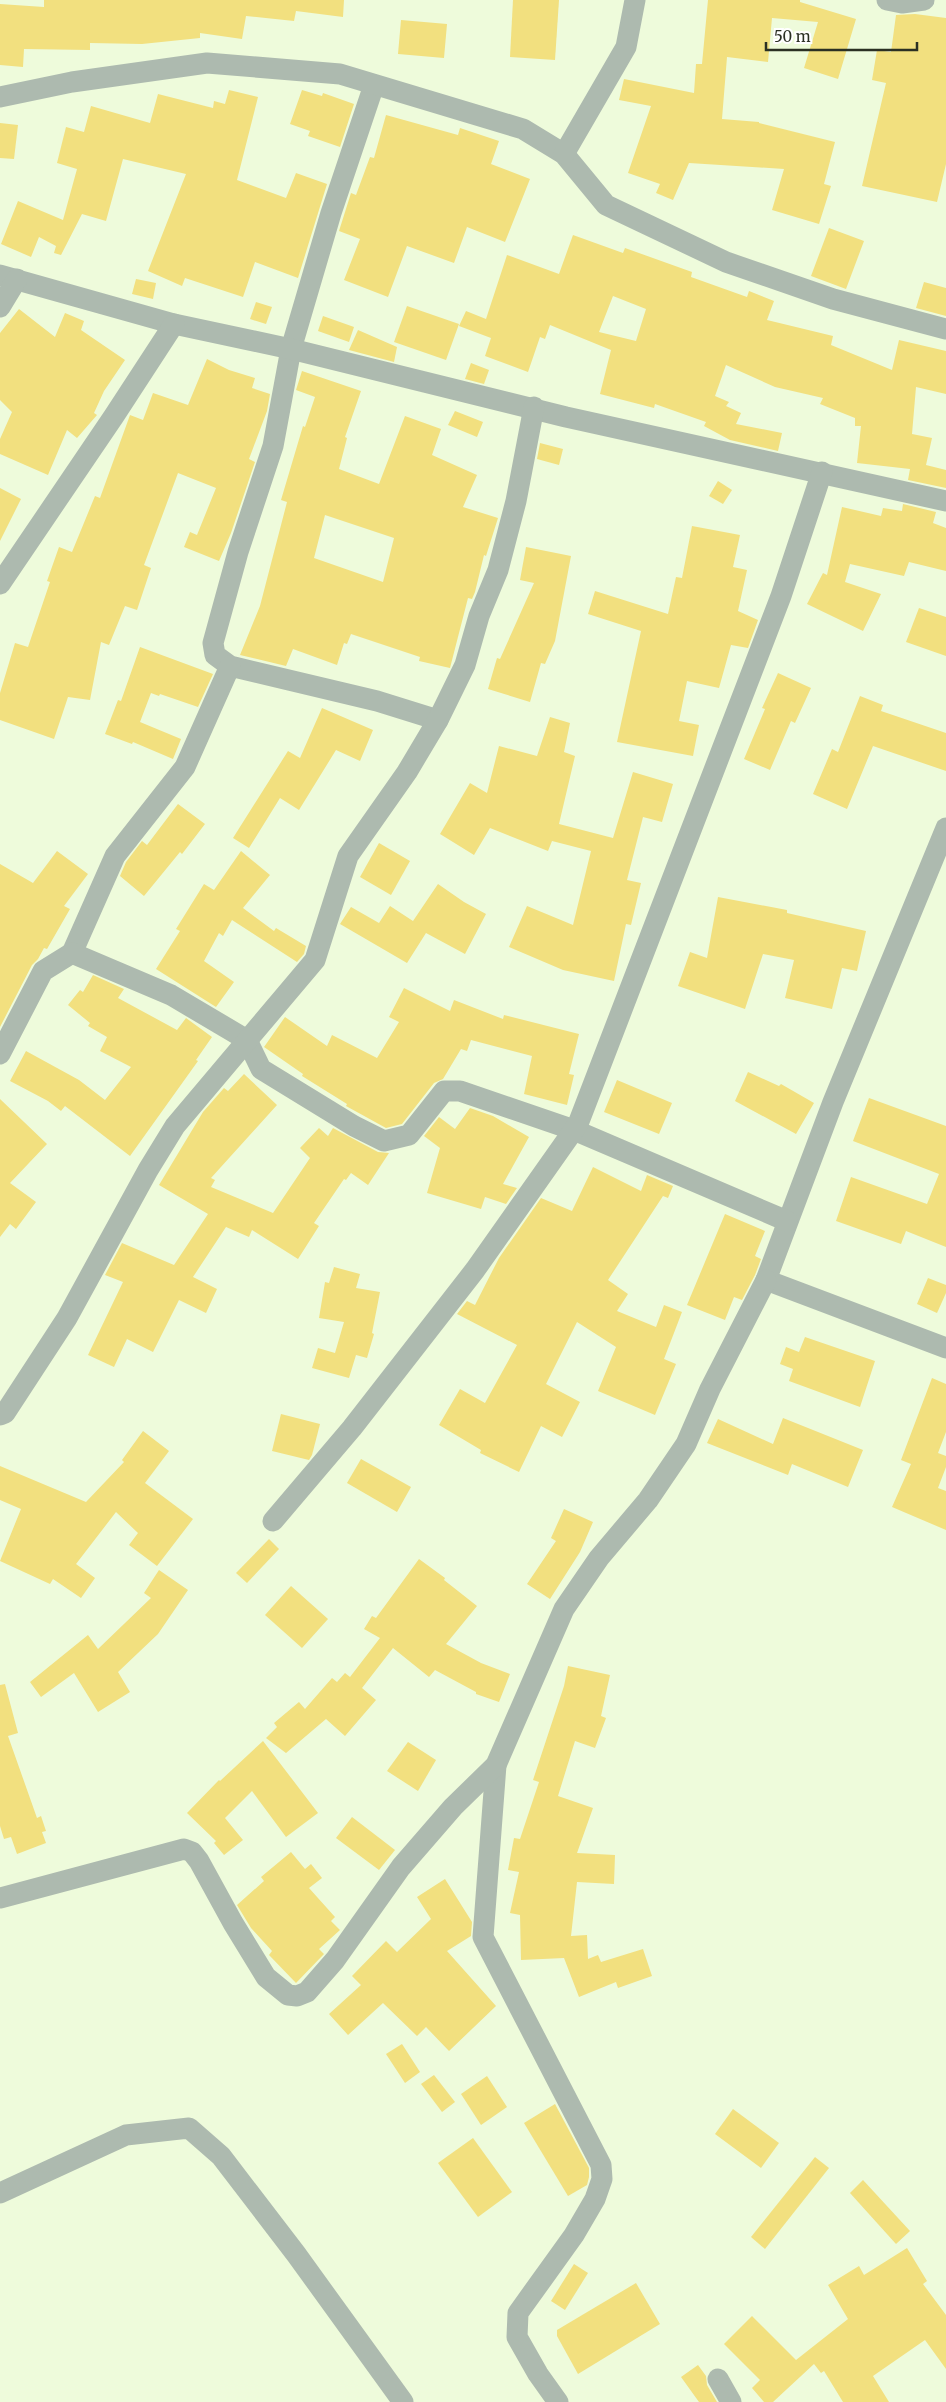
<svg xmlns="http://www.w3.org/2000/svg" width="946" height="2402" viewBox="0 0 946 2402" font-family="Merriweather,serif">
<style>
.building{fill:#f2e07f;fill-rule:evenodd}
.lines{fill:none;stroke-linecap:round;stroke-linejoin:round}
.minor{stroke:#adbaaf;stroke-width:21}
</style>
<rect width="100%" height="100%" fill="#eefbdb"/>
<g class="building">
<polygon points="44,0 344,0 343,17 296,11 294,21 246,16 242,39 200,33 200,38 142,44 90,43 90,50 24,49 23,67 0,65 0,4 44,7"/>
<polygon points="513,0 559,0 555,60 510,57"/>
<polygon points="708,0 800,0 800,2 856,19 838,79 804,68 818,22 772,18 768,62 727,57 722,119 759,122 759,123 835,142 824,184 831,186 819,224 772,210 784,169 689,163 673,200 656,193 660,184 628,173 651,106 619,100 624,79 694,93 696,64 702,64"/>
<polygon points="915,14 946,18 946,164 937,202 862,186 886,83 872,80 877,50 891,52 896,15"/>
<polygon points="401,20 447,24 444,58 398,54"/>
<polygon points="229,90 258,97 237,180 286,198 296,173 327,184 298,278 255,262 243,297 185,278 182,286 148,271 186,174 123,159 106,221 82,214 61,255 54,253 56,246 39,237 31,257 1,244 18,201 63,220 77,169 57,163 66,127 84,132 91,106 150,123 158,94 213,108 214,101 225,104"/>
<polygon points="302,90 322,96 323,93 354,104 340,147 308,136 310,131 290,124"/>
<polygon points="386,115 458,135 460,128 499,141 491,164 530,179 505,242 467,227 454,263 407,246 388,297 344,280 360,239 339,231 351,193 356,195 370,157 374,158"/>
<polygon points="0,123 18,125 14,159 0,158"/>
<polygon points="829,228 864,241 846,289 811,276"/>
<path d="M573,235L623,253L625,248L692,272L691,277L747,297L749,291L774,301L767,320L833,336L831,345L892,370L899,340L946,351V394L916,387L912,434L932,438L926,465L946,470V488L908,480L910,469L857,463L861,426H855V418L820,404L823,398L775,387L726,365L715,396L729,402L726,406L741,413L736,424L782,433L778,451L730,440L704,426L706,422L655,404L654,408L600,394L611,350L550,325L545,339L540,337L528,372L485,356L491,338L459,326L466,311L486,319L507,255L559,274ZM613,296L646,309L636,341L599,332Z"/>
<polygon points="136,279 156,283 153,299 132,294"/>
<polygon points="924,282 946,288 946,316 916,308"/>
<polygon points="256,302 272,307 266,324 250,319"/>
<polygon points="407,306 459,324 446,360 394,342"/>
<polygon points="19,309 55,337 65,313 84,321 81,330 125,360 104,391 94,413 97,415 77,438 67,430 48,475 0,454 0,439 12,412 0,400 0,333"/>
<polygon points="323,316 354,327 349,342 318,331"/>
<polygon points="358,330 397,347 394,362 349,350"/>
<polygon points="207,359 229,370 255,378 252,388 270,394 267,411 249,459 255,462 231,533 219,561 184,547 190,532 197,535 216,488 178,473 144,565 151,568 137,610 125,606 109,645 101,642 90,700 68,697 54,739 0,720 0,693 15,643 28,647 50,582 47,581 59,547 72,552 95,496 100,498 130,415 143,420 153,393 188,405"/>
<polygon points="471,363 489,370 484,384 465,379"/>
<path d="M302,371L361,391L345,437L347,438L339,469L379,484L405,416L441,429L432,455L477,475L463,507L498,518L486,556L484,555L475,592L472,599L468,598L450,668L419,661L420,657L351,634L347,644L344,643L337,665L293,649L286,666L240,655L260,606L287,502L281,500L303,426L305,427L315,397L296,390ZM325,515L394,538L383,582L314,558Z"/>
<polygon points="455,411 483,422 477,437 448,425"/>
<polygon points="540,443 563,449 559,465 537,459"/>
<polygon points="718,481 732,490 723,504 709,496"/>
<polygon points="0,488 21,499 0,541"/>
<polygon points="903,504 936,512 933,523 946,528 946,571 909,562 904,576 850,564 845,582 881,594 863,631 807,604 823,573 827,575 842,507 881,516 883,508 902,511"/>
<polygon points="692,526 740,535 733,567 747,570 738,611 758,620 748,648 731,645 719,688 687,681 679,721 699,725 693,756 617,742 641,631 588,614 595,591 668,614 676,577 682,578"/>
<polygon points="526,547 571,556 555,641 545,664 541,663 530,702 488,689 497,658 500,659 534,583 520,580"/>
<polygon points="919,608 946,617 946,656 906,642"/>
<polygon points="140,647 213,674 198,707 160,694 159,696 151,693 140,722 181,739 173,759 133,742 132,744 105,734 118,700 121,701"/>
<polygon points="778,673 811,688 795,723 791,721 770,770 744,759 765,709 762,708"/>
<polygon points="860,696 883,705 881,711 946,733 946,771 873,746 847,809 813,794 832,749 838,752"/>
<polygon points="322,708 373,730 360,761 336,750 299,810 280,798 249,848 233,838 288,751 300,758"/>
<polygon points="550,717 570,723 564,752 575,756 559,824 613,838 633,772 673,784 662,822 643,817 627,880 641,883 631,925 626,924 614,981 563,970 509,947 527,906 573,925 591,851 552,841 548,851 490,828 474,855 440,834 470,783 487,793 499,746 537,756"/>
<polygon points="178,804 205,824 182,854 180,852 144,896 120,876 126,862 142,841 147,845"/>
<polygon points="379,843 410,861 391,895 360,877"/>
<polygon points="57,851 88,874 64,906 70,909 47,949 44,948 38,959 32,965 0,1027 0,864 33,883"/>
<polygon points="241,851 270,875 243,908 274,931 276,928 306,946 304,954 297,962 232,920 223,936 219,933 204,961 234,982 216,1007 156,969 180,931 176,929 204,884 214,890"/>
<polygon points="438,884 464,902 486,914 465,954 426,933 407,963 340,924 351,907 379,923 390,906 413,921"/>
<polygon points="718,897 787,910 787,913 866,931 857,971 842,968 832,1009 785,998 794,960 763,954 745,1009 678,986 690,952 707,958"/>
<polygon points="93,975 124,989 118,998 177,1030 186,1018 212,1037 196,1060 198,1061 130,1156 65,1106 61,1111 48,1101 10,1081 26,1051 79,1080 105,1100 131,1067 100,1051 107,1037 88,1026 90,1023 68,1005 80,990 83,992"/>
<polygon points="404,988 450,1011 454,1000 503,1019 504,1015 579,1034 569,1074 574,1075 567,1105 524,1094 532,1056 471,1040 467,1051 461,1049 443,1079 434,1083 402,1124 386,1128 346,1106 347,1104 302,1076 303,1074 264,1047 285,1017 327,1046 332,1035 377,1058 399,1022 389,1017"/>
<polygon points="748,1072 779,1086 781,1084 814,1103 796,1134 735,1101"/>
<polygon points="244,1074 277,1105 211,1178 215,1180 211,1187 273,1213 310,1158 300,1148 319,1128 328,1136 333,1128 378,1152 389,1153 368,1185 351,1173 346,1180 344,1179 314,1223 319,1226 298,1259 252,1230 249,1237 226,1227 193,1277 217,1289 206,1313 179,1300 153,1352 127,1339 114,1367 88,1355 123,1282 105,1275 122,1243 174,1265 208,1214 159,1185 203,1112 224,1088 228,1091"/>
<polygon points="617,1080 672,1103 659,1134 604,1112"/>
<polygon points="869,1098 946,1126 946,1247 906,1231 901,1244 836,1221 851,1177 927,1204 939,1174 853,1141"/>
<polygon points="0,1099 47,1144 10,1183 36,1202 16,1229 10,1224 0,1237"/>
<polygon points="470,1108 493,1116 529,1137 503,1184 517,1188 506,1204 485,1197 481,1209 427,1193 440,1148 424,1136 439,1117 455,1129"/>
<polygon points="593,1167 641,1191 647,1175 673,1186 668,1198 663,1196 608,1280 628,1294 617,1311 656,1327 664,1305 682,1312 664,1359 676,1364 655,1415 598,1391 616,1347 577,1322 546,1384 580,1402 562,1437 541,1426 519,1472 480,1453 481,1450 439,1425 460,1389 485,1403 517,1345 457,1314 467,1301 475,1305 499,1258 541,1198 572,1211"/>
<polygon points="725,1214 765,1231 755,1256 761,1259 755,1275 742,1300 734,1297 725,1320 687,1305"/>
<polygon points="334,1267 360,1274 356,1288 380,1292 372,1333 374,1334 367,1358 356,1355 349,1378 312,1368 318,1348 335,1353 344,1322 319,1318 325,1282 329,1283"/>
<polygon points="928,1278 946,1285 946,1293 937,1313 917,1304"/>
<polygon points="805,1337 875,1361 860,1407 789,1381 793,1369 780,1364 786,1347 799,1352"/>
<polygon points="932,1378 946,1384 946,1432 938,1453 946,1456 946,1467 938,1488 946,1491 946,1530 892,1507 911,1464 901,1460"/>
<polygon points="281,1414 320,1424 312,1455 309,1460 272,1451"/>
<polygon points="783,1418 863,1450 848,1487 792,1464 788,1475 707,1443 718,1419 773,1444"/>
<polygon points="143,1431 169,1451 145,1483 193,1519 157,1566 129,1545 138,1533 116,1512 76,1564 95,1578 81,1598 53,1579 50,1584 0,1561 21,1509 0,1500 0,1466 86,1502 124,1462 122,1460"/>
<polygon points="361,1459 411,1487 397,1512 347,1483"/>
<polygon points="564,1509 593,1522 580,1552 550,1599 527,1584 556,1541 551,1538"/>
<polygon points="269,1539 279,1549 247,1583 236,1573"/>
<polygon points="419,1559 445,1578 444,1580 477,1606 446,1644 481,1663 510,1674 499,1702 476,1694 476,1692 435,1670 429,1677 393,1648 362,1688 376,1700 345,1736 326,1719 286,1753 266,1738 277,1727 274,1723 299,1702 305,1709 332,1678 337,1682 345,1673 350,1677 380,1638 364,1629 372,1616 376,1618"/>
<polygon points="159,1570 188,1590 158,1634 118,1672 130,1692 98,1712 74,1673 41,1697 30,1682 88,1635 98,1649 151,1598 144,1593"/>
<polygon points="291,1586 328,1619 302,1648 265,1615"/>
<polygon points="568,1666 610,1675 601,1716 606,1718 595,1748 575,1741 558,1796 593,1808 577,1853 615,1855 614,1884 577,1882 571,1936 587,1935 588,1959 598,1955 601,1962 643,1949 652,1976 618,1988 616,1982 579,1997 564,1958 521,1960 520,1915 510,1913 519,1872 508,1870 514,1838 520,1839 539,1782 533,1780 564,1686"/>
<polygon points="5,1684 18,1733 8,1736 37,1818 41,1816 46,1831 42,1832 46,1843 17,1854 11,1837 4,1839 0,1826 0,1685"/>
<polygon points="263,1741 318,1813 286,1837 252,1791 225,1818 243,1840 224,1855 214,1843 216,1841 187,1813 219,1780 220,1781"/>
<polygon points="408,1742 436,1760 418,1791 387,1771"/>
<polygon points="352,1817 395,1850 379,1870 336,1838"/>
<polygon points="291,1852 305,1869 311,1864 322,1878 309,1888 335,1917 331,1921 340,1930 319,1949 324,1954 296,1983 269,1955 272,1951 251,1928 237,1905 264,1881 261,1877"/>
<polygon points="445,1879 472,1922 471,1936 447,1951 496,2006 449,2051 426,2027 417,2036 383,2003 348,2035 329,2014 361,1985 352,1976 386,1941 397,1952 431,1919 417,1897"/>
<polygon points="402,2044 420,2072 405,2083 386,2054"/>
<polygon points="434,2075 455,2102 442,2112 421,2084"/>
<polygon points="487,2076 507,2107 481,2125 461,2094"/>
<polygon points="555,2104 589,2168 589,2177 587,2185 568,2196 524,2123"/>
<polygon points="733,2109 779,2143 761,2168 715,2134"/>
<polygon points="473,2138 512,2192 478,2217 438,2163"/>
<polygon points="815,2157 829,2168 765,2249 751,2237"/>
<polygon points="863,2180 910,2231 896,2244 850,2193"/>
<polygon points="907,2248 927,2281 923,2284 946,2315 946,2369 925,2340 873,2376 889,2402 843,2402 824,2371 821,2373 814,2364 773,2402 764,2402 752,2388 760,2380 724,2344 752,2316 796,2360 848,2319 828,2285 859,2266 864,2275"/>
<polygon points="574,2264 588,2273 565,2310 551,2301"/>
<polygon points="636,2283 660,2324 578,2374 557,2336 557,2330"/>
<polygon points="698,2365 706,2376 707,2385 717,2402 699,2402 681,2377"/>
</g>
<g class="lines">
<g class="minor">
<polyline points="887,0 902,3 924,0"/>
<polyline points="374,85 331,213 291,349 273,446 238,552 213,643 215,655 230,666 377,701 438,720"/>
<polyline points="0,97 72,82 207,63 340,74 523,129 564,154 606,205 726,262 833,299 946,329"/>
<polyline points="564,154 626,47 635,0"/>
<polyline points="0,275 174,324 291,349 566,417 946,501"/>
<polyline points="0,307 17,279"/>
<polyline points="0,584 114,416 174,324"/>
<polyline points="946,828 833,1102 766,1280 946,1348"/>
<polyline points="72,953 115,856 185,767 230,666"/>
<polyline points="0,1054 43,971 72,953 171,995 247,1040 261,1069 354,1126 384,1141 409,1135 444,1091 460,1091 574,1130 787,1221"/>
<polyline points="0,1415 5,1413 67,1318 148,1170 175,1126 315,960 348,856 407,772 438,720 465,665 479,616 498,570 516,501 534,407"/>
<polyline points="273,1521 352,1428 475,1270 578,1124 781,596 822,472"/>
<polyline points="496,1765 483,1937 601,2165 602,2179 595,2199 574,2235 518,2313 517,2337 538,2374 558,2402"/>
<polyline points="0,1898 184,1849 192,1852 199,1861 233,1923 266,1977 288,1995 297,1996 307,1992 335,1960 401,1867 453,1807 496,1765 564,1609 599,1558 648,1500 686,1444 710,1389 766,1280"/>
<polyline points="0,2193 126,2135 189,2128 221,2156 296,2254 403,2402"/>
<polyline points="718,2379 731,2402"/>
</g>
</g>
<path d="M766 42v8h151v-8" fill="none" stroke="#2b3023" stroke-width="2.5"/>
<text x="774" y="42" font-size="15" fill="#2b3023" stroke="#ffffff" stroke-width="4" paint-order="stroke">50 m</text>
</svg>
